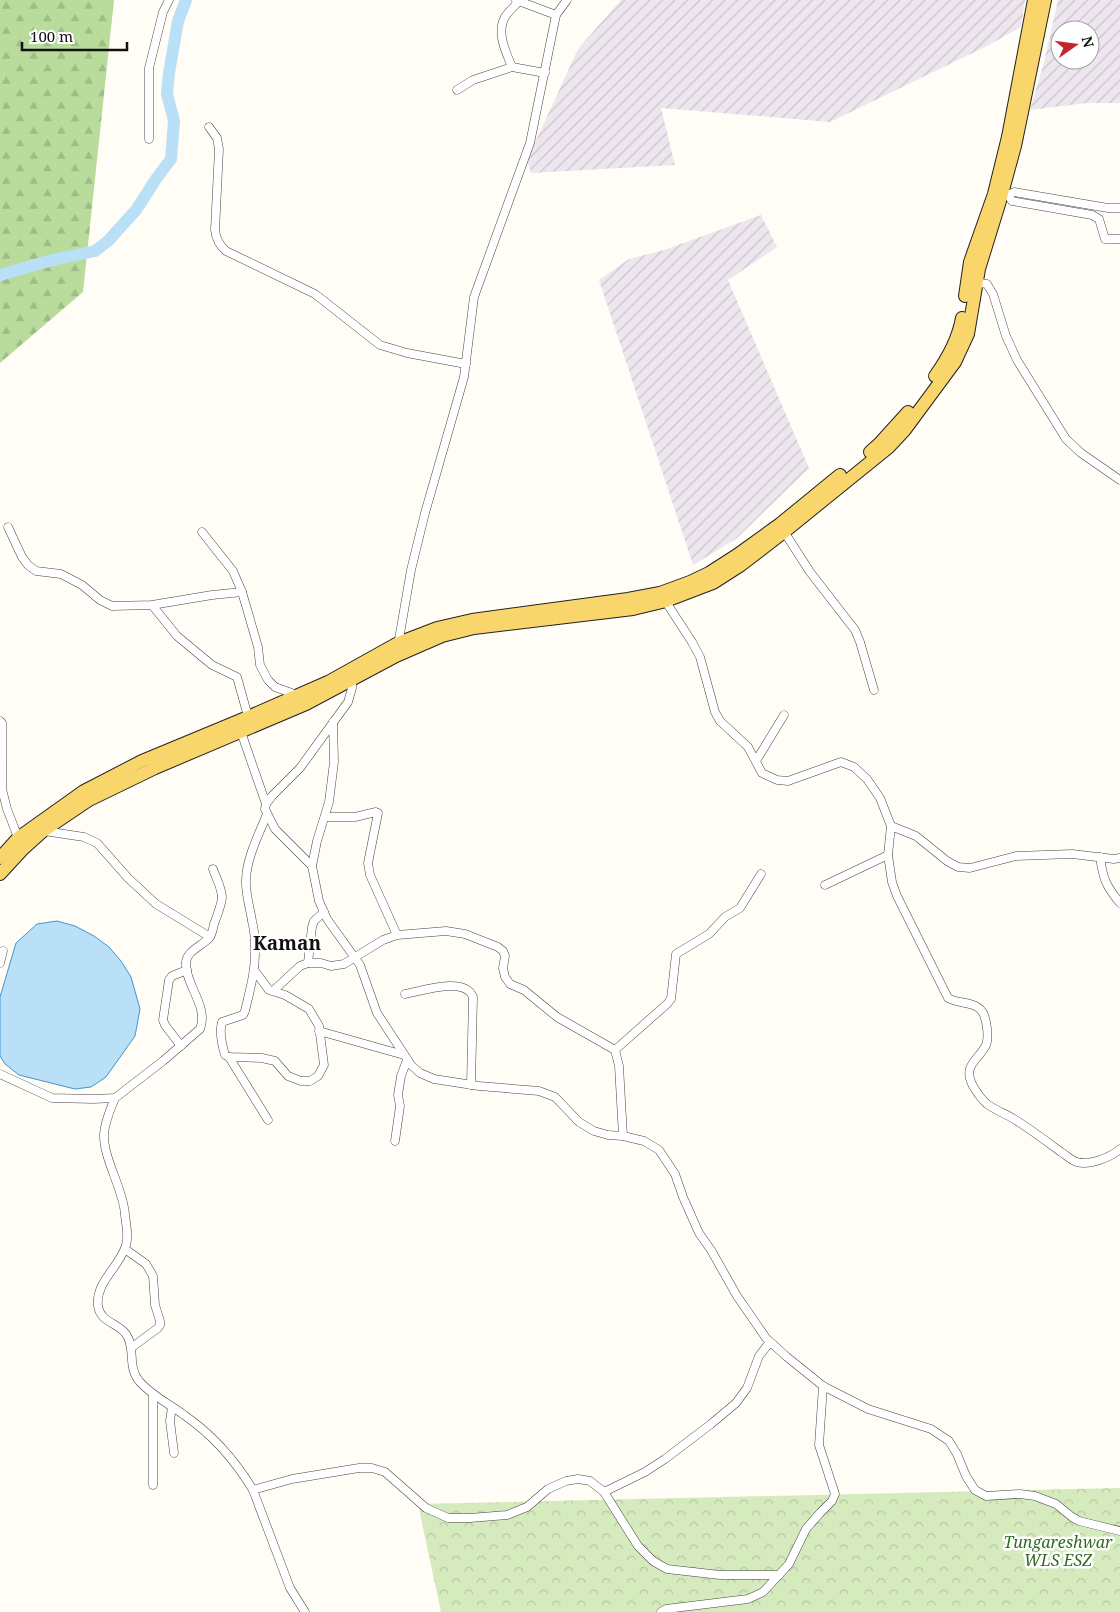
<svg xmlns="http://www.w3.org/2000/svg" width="1120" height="1612" viewBox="0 0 1120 1612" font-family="'Noto Serif',serif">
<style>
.industrial{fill:url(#industrial-furrows);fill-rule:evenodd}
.forest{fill:url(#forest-firs)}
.park{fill:url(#park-crowns)}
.water{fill:#b9e0f7;stroke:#3f96cf}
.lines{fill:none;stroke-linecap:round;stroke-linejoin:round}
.river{stroke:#b9e0f7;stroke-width:12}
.street-casing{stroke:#444;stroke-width:9}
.primary-casing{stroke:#222;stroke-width:14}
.street{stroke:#fff;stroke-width:8}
.primary{stroke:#f9d66b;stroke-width:12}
.labels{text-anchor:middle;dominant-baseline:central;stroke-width:5;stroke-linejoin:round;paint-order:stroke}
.park-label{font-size:16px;font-style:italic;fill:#2f6b1f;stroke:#fff}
.quarter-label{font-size:19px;font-weight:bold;fill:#111;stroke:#fff}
</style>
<defs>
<pattern id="industrial-furrows" width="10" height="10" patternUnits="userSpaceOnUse" patternTransform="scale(1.25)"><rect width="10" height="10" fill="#eee6ef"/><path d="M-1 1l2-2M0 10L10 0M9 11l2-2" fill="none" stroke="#cbc4cc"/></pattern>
<pattern id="forest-firs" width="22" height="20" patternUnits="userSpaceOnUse" patternTransform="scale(1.25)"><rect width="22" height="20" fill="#b9dc9c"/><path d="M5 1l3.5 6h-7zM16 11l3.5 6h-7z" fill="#9ebc85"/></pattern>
<pattern id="park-crowns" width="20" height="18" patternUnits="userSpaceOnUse" patternTransform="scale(1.25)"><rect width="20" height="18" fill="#d5ebbd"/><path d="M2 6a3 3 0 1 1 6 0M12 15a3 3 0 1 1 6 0" fill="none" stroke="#b6c8a1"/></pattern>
</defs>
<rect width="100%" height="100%" fill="#fffdf5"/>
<g class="industrial">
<polygon points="621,0 1025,0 1021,27 987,46 830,122 661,108 675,165 531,173 527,160 578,49"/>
<path d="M1058,0H1120V103H1087L1030,110L1044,62ZM1060,30H1090V60H1060Z"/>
<polygon points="761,215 777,247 728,280 809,468 736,539 693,565 599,280 629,259 664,250"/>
</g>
<polygon class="forest" points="0,0 114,0 83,292 0,363"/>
<polygon class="park" points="1120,1488 1120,1612 441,1612 418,1504"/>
<polygon class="water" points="57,921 75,926 94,936 109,947 121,961 131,977 140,1009 135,1036 106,1077 91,1087 75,1089 19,1075 5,1064 0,1056 0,997 16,943 37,924"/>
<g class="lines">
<polyline class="river" points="0,275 52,260 95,251 108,241 136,210 156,179 171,159 174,121 167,94 169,73 178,21 186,0"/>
<g class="street-casing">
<g id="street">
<polyline points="516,0 556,15"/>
<path d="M512,67C506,52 496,33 505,17C508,12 514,7 518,2"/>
<polyline points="457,90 473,80 512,67 545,73"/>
<path d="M209,127L217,138L219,149L215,230C216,239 219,245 226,251L315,294L380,345L407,353L466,364"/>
<polyline points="149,139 149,68 163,12 169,0"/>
<polyline points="1004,195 1008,195 1014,192 1108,208 1120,208"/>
<polyline points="1008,195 1012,201 1092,215 1099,219 1105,239 1120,239"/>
<polyline points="974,282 987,284 993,294 1006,336 1017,360 1066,439 1081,453 1120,480"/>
<polyline points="8,527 22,557 28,565 36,571 61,574 82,585 100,600 112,606 152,605 212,595 242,592"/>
<polyline points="783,530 810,572 855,630 860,642 874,690"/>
<polyline points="202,532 233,571 242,592 258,647 260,665 268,680 275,687 297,695"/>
<path d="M664,599L692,642L700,657L715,712L720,721L748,747L762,773L777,780L788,781L841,762L854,767L867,779L880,798L891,826L888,855L892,882L897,896L948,998C959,1005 978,1000 984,1015C987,1023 989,1038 986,1045C978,1061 962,1065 973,1086C976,1091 982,1100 987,1104C995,1110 1006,1114 1014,1119C1030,1129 1046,1141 1061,1152C1066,1155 1072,1161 1077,1162C1089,1166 1111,1157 1120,1149"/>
<polyline points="152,605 177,636 212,665 237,677 249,720"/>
<polyline points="398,645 411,570 425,513 464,377 474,297 530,143 556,15 567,0"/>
<polyline points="352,678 352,688 348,702 300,768 272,796 266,804 265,809 275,829 312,866 319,901 327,919 360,965 377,1013 411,1065 420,1073 434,1079 479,1086 539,1091 555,1097 579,1122 594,1131 608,1135 623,1136 644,1141 659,1150 675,1174 683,1197 699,1233 711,1250 737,1296 766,1338 787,1357 823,1386 868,1409 931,1429 949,1441 957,1454 966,1476 975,1490 986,1496 1020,1494 1035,1496 1056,1504 1072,1517 1079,1521 1120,1531"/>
<polyline points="0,721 2,723 2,789 7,809 19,840"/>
<polyline points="241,732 266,804"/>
<polyline points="756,761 784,715"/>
<polyline points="325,817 355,817 376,812 378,813 368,863 370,875 397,935"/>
<polyline points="891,826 916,836 947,861 958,867 970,868 1016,856 1072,854 1114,859 1120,858"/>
<polyline points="44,831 84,837 97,843 128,878 156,904 210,937"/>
<path d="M1100,857C1103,879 1106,886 1120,903"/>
<polyline points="312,866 317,841 329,802 334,762 333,722"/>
<polyline points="825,885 888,855"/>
<polyline points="0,963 3,951"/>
<polyline points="308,963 312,927 314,921 324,912"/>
<path d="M254,970L269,990L285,995L309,1009L319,1026L324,1065L318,1076L310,1081H301L288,1076L275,1061L262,1058L229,1057L225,1055C222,1045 219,1032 222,1022L243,1015L245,1011C250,990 256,969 255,947C255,939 254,929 252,921C250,907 245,893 246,879C247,857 259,834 267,814"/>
<polyline points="273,991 300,966 308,963 321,963 331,966 344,964 383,940 397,935 446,931 465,934 498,947 503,951 505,956 503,968 505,977 510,984 524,990 557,1017 615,1050 619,1066 623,1136"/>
<path d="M405,994C422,991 465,976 473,997L471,1085"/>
<polyline points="319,1031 404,1055"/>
<polyline points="181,1046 165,1025 163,1020 169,980 172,976 187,970"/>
<polyline points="615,1050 667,1004 671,999 676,954 709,934 725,917 740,908 761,874"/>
<polyline points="229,1057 268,1120"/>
<path d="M0,1074L52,1098L93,1099L115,1098L163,1061L200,1029C209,1006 185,985 186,963C186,951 202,946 209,938C212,935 213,929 214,924C217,916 221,906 222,898C222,888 216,878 213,869"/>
<path d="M115,1098C110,1110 105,1121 104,1134C103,1159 124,1190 125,1215C126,1224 129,1236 126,1245C120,1267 95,1282 98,1306C100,1322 118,1323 126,1334C136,1348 127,1366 139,1381C152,1396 168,1403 184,1415C213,1435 235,1460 253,1490L290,1588L305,1612"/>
<polyline points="395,1141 400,1106 398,1095 401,1076 407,1060"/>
<polyline points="125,1249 146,1264 153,1276 155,1305 160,1321 160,1325 158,1328 131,1348"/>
<polyline points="153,1396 153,1485"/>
<polyline points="172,1407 170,1421 174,1453"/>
<polyline points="253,1490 292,1479 359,1468 372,1468 385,1472 426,1508 448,1518 470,1518 507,1515 527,1507 548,1489 566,1481 578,1479 590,1481 604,1492 638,1546 653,1561 667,1569 720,1575 779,1575"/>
<polyline points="604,1492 645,1472 665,1459 711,1424 736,1403 747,1388 759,1356 770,1342"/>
<polyline points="661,1612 666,1609 748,1599 763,1592 789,1564 806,1529 820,1513 832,1501 835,1494 819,1445 823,1386"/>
</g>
</g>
<g class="primary-casing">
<g id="primary">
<polyline points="965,296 970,262 994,194 1008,137 1034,0"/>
<path d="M935,376C948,358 958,340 962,318"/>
<polyline points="870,452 879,444 908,412"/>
<polyline points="0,858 18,838 84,791 142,761 248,717 328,682 398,643 437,628 472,620 628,599 660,593 690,582 709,573 737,555 780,524 840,475"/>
<polyline points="0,874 23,849 43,831 89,800 155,768 306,704 396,656 442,636 474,628 633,609 666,601 713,583 741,565 784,532 889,447 904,431 955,362 968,334 979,269 1000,201 1015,146 1045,0"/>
</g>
</g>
<use href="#street" class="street"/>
<use href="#primary" class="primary"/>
</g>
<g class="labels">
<g class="park-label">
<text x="1058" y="1542">Tungareshwar<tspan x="1058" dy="18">WLS ESZ</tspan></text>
</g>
<g class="quarter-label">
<text x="287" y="943">Kaman</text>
</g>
</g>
<g transform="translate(1075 45) rotate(76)"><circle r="24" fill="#ffffff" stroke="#a0a0a0"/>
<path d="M0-4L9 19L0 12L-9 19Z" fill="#c4262e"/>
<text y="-8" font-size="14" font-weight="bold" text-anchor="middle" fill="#111111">N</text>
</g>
<path d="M22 42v8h105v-8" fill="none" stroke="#111111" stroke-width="2.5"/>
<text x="30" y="42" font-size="15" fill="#111111" stroke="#ffffff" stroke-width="4" paint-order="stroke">100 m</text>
</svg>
